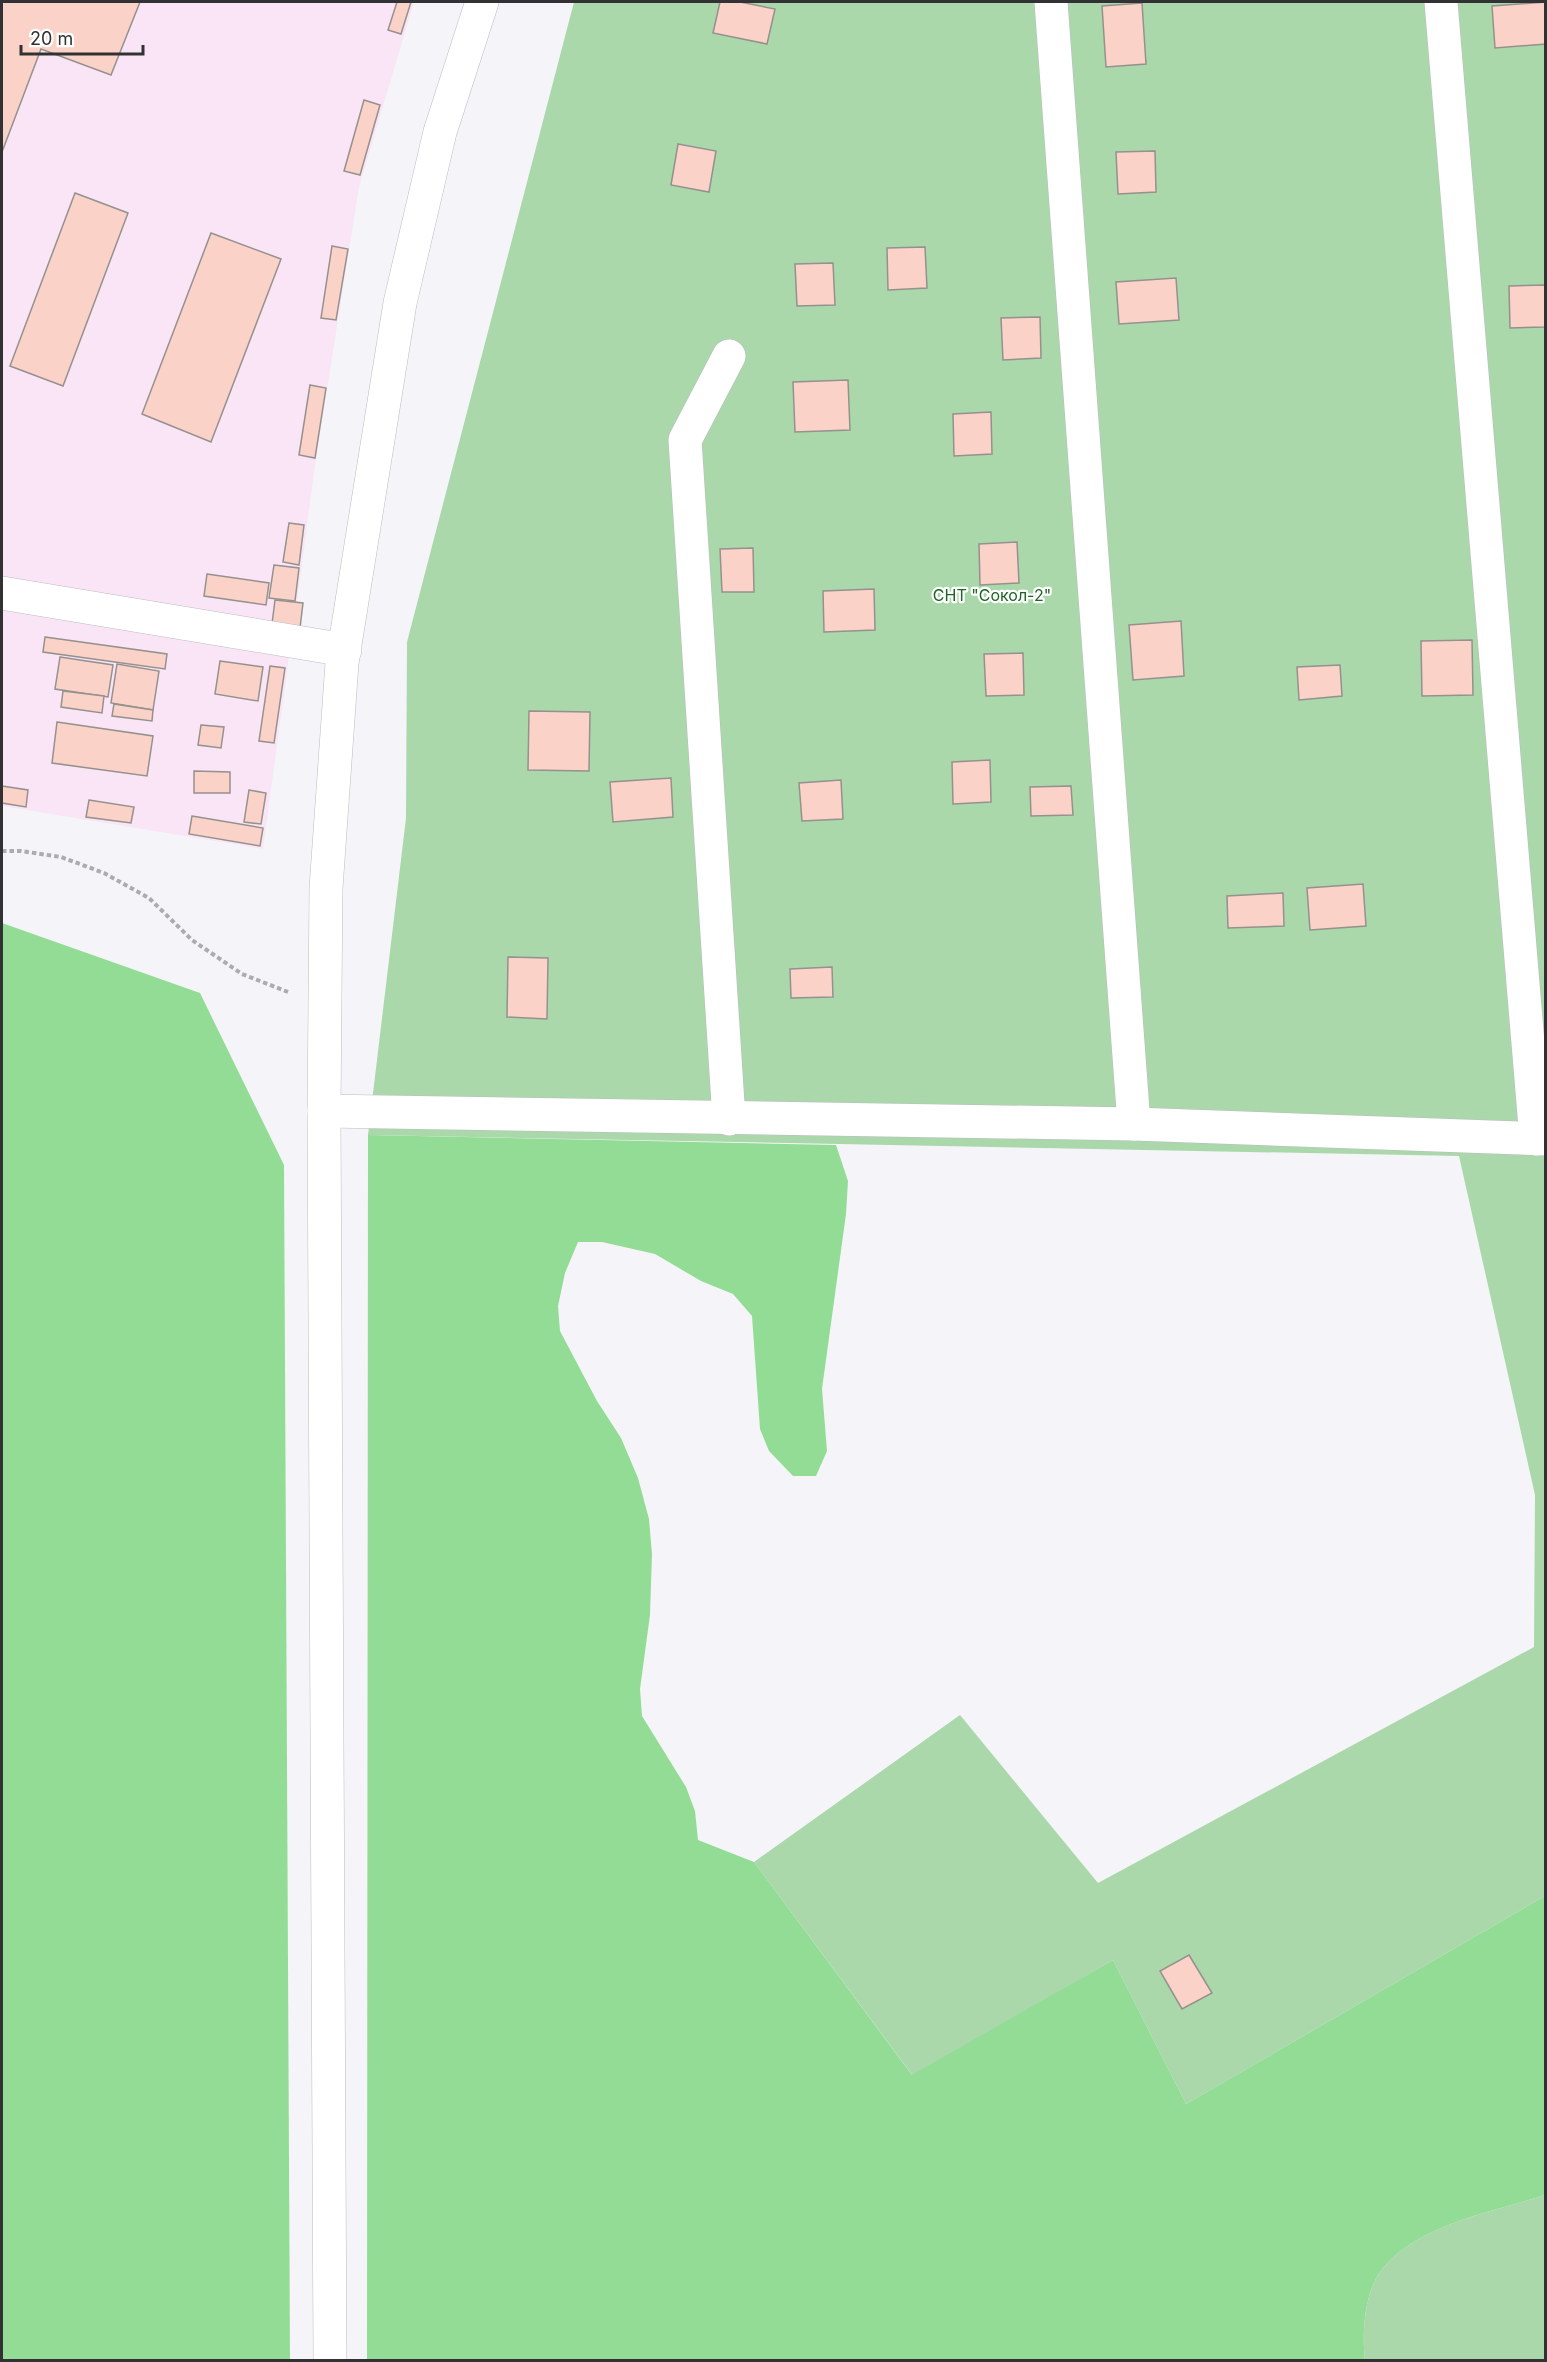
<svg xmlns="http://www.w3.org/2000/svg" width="1547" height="2362" viewBox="0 0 1547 2362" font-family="Inter,sans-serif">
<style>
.industrial{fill:#f9e5f5}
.green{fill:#aad8aa}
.forest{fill:#93dc95}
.building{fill:#fbd2c7;stroke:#95918f;stroke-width:1.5}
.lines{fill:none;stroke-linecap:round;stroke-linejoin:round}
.minor-casing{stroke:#bbbcc0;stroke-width:34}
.path{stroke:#acacaf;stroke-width:4;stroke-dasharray:4.5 3;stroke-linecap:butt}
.minor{stroke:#fff;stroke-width:33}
.labels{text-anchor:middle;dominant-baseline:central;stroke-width:4.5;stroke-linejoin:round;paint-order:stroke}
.park-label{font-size:16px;fill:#1c6523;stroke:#fff}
</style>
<rect width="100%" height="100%" fill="#f5f5f9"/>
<polygon class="industrial" points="2,2 414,2 359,187 314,472 297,602 303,603 300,628 293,627 263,849 2,806"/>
<g class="green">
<polygon points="574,2 1545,2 1545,1896 1186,2104 1113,1960 913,2076 754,1862 960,1715 1098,1883 1534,1647 1535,1495 1459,1156 368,1135 406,818 407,642"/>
<path d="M1545,2195V2360H1365C1362,2335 1364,2298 1378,2275C1410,2226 1493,2212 1545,2195Z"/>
</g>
<g class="forest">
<polygon points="2,923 200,993 284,1165 290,2360 2,2360"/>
<path d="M368,1135L836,1145L848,1181L846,1214L822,1389L827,1451L816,1476H793L769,1451L760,1429L752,1316L733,1294L701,1281L655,1254L602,1242H578L565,1273L558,1306L560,1331L597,1401L621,1438L638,1478L649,1519L652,1554L650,1615L640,1689L642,1716L686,1787L695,1811L698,1840L754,1862L912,2075L1113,1960L1186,2104L1545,1896V2195C1493,2212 1410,2226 1378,2275C1364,2298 1362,2335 1365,2360H367Z"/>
</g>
<g class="building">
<polygon points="2,2 140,2 111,75 41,49 2,152"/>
<polygon points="397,2 411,2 401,34 388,30"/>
<polygon points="720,2 740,2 775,9 767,44 713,33"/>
<polygon points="1546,2 1546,44 1495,48 1492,6"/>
<polygon points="1142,3 1146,64 1106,67 1102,6"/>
<polygon points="364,100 380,105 360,175 344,171"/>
<polygon points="678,144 716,151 709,192 671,185"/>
<polygon points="1155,151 1156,192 1118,194 1116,152"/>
<polygon points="75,193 128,213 63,386 10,366"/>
<polygon points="211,233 281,259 211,442 142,414"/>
<polygon points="332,246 348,249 336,320 321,318"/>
<polygon points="925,247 927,288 888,290 887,248"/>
<polygon points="833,263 835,305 797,306 795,264"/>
<polygon points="1176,278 1179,320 1119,324 1116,282"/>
<polygon points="1546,285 1546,327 1510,328 1509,286"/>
<polygon points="1040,317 1041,358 1003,360 1001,318"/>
<polygon points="848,380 850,430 795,432 793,382"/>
<polygon points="310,385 326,388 315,458 299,455"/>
<polygon points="991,412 992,454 954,456 953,414"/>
<polygon points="289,523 304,525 299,565 283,562"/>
<polygon points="1017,542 1019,583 980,585 979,544"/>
<polygon points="753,548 754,592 722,592 720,549"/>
<polygon points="274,565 299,568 295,601 269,598"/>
<polygon points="207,574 269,583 266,605 204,596"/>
<polygon points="874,589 875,630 824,632 823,591"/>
<polygon points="275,600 303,603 300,628 272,624"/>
<polygon points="1181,621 1184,676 1133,680 1129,625"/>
<polygon points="45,637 167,654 165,669 43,652"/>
<polygon points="1472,640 1473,695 1422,696 1421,641"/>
<polygon points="1023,653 1024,695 986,696 984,654"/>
<polygon points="60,657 113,665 108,697 55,689"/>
<polygon points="220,661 263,667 258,701 215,694"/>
<polygon points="117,664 159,671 153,710 111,703"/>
<polygon points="1340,665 1342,696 1299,700 1297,667"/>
<polygon points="270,666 285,668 274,743 259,741"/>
<polygon points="63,691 104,696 102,713 61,707"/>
<polygon points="114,704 153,710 152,721 112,716"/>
<polygon points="529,711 590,712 589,771 528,770"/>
<polygon points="57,722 153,736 147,776 52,763"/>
<polygon points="201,725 224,727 221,748 198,745"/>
<polygon points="990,760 991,802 953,804 952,762"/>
<polygon points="194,771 230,772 230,793 194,793"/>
<polygon points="671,778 673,817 613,822 610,782"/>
<polygon points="841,780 843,819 802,821 799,783"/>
<polygon points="2,786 28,790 26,807 2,803"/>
<polygon points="1071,786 1073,815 1031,816 1030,787"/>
<polygon points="249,790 266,793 261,824 244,822"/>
<polygon points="89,800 134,807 131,823 86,817"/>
<polygon points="192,816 263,828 260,846 189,834"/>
<polygon points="1363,884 1366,926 1310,930 1307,888"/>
<polygon points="1283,893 1284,926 1228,928 1227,896"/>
<polygon points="508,957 548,958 547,1019 507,1017"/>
<polygon points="832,967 833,997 791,998 790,969"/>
<polygon points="1189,1955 1212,1993 1182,2009 1160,1971"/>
</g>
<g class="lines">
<g class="minor-casing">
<g id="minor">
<polyline points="1051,2 1134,1124"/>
<polyline points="1441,2 1536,1139"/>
<polyline points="729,356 685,440 729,1119"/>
<polyline points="2,593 345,650"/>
<polyline points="324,1111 1134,1124 1546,1139"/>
<polyline points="330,2360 324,1111 326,888 342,663 400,303 440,132 482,2"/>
</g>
</g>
<polyline class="path" points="2,851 21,851 61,857 104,873 149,898 192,940 242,974 288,992"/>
<use href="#minor" class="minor"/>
</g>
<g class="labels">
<g class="park-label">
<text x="992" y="595">СНТ "Сокол-2"</text>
</g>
</g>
<rect width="1547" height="2362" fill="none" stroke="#323234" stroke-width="6"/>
<path d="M21 45v9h122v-9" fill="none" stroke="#323234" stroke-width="3"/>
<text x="30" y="45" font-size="18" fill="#323234" stroke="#ffffff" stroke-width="4.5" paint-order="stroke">20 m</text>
</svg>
